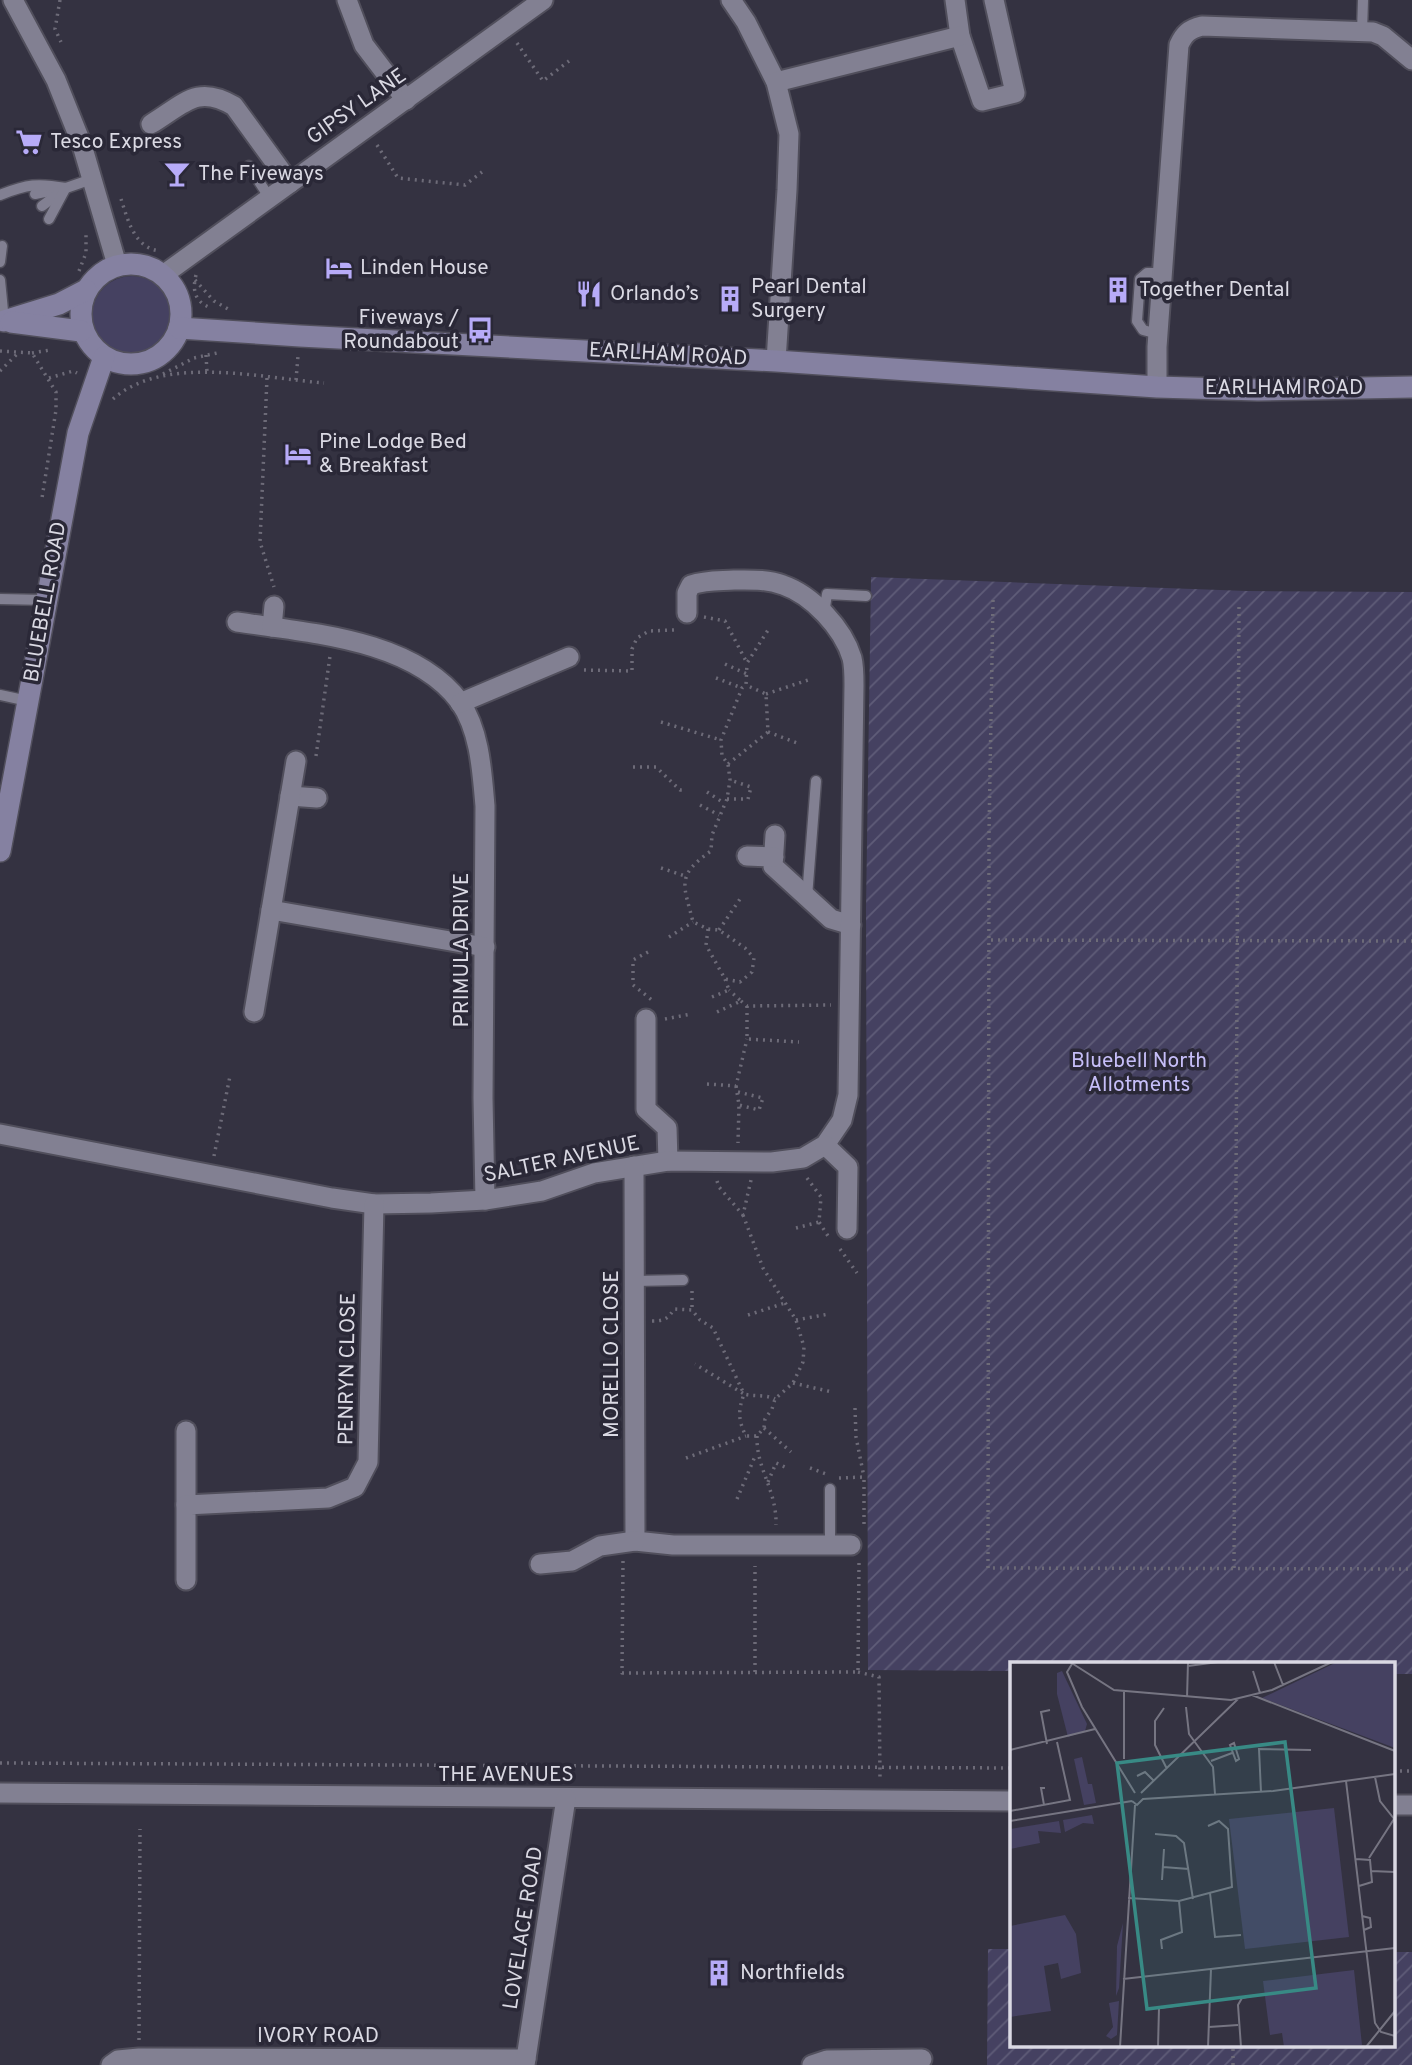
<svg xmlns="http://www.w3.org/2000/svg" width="1412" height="2065" viewBox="0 0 1412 2065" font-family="Overpass,sans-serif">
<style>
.grass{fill:#454161}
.garden{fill:url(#garden-furrows)}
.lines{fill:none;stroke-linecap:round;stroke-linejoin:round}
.lane-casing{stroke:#514f5c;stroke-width:13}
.street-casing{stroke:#514f5c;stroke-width:23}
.secondary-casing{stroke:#514f5c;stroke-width:24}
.path{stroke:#6d6b78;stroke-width:3.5;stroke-dasharray:2 5;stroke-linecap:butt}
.lane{stroke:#828092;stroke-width:10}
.street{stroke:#828092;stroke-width:19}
.secondary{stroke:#8581a1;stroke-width:21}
.labels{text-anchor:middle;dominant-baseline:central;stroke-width:7;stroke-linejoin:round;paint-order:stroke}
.street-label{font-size:21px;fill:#dad9e3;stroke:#2a2837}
.poi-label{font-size:21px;fill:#dad9e3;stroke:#2a2837;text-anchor:start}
.park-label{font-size:21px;fill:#c6bef8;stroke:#2a2837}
.inset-road{fill:none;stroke:#767582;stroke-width:2}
.view{fill:#388a85;fill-opacity:0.15;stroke:#388a85;stroke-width:3.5}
.inset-edge{fill:none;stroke:#dad9e3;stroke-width:3.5}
</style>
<defs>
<pattern id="garden-furrows" width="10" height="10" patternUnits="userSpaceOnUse" patternTransform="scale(1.75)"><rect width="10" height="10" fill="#454161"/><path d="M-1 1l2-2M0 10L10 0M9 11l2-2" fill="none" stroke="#5f5c78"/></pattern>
</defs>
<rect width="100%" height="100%" fill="#343241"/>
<circle class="grass" cx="132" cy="316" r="40"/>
<g class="garden">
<polygon points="871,577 1247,591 1412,592 1412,1674 1393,1674 1393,1664 1011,1664 1011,1671 868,1670 866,909"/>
<polygon points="988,1949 1011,1949 1011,2046 1393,2046 1393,1952 1412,1952 1412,2065 987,2065"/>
</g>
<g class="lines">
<g class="lane-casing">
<g id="lane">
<polyline points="1362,32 1363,0"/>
<polyline points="249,166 269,197"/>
<polyline points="35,194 59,189"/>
<path d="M0,195C27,184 38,183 66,188"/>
<polyline points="42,206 66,188 92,179"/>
<polyline points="49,219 64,191"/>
<polyline points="0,262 2,246"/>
<polyline points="0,280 4,321"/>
<polyline points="1158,334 1143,330 1137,321 1140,279 1147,273 1163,273"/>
<polyline points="0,599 46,600"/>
<polyline points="824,614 827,594 866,596"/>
<polyline points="0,695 28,701"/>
<polyline points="807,897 816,781"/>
<polyline points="635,1281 683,1280"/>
<polyline points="830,1545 830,1489"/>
</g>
</g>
<g class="street-casing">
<g id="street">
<polyline points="13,0 56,80 82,145 117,265"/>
<polyline points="347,0 364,45 406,100"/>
<polyline points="731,0 746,22 776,82 789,134 787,190 776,361"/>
<polyline points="955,0 960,36 982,101 1015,93 994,0"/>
<polyline points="776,82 960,36"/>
<path d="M151,124C184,104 197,84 234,106L290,183"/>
<polyline points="163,275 543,0"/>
<path d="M1157,387V347L1179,45C1184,34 1189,29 1202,26L1373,32L1383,36L1412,60"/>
<path d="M237,622C309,633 413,639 460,702C480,731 482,772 485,806L483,1098L485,1200"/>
<polyline points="272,627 274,606"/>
<polyline points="460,703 569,657"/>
<polyline points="290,796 317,798"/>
<polyline points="775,835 773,866 831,919 851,925"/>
<polyline points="747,856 774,857"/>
<polyline points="271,910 485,947"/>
<polyline points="254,1012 296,761"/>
<polyline points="646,1019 646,1109 667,1128 668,1161"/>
<path d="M0,1134L332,1198L374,1204L431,1203L485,1200L542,1191L594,1173L668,1161L772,1162L803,1158L825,1145L842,1120L848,1095L854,685C854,676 854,666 852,658C843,628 812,595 783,585C767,579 750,580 734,580C719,581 706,580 691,585L687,593V613"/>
<polyline points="825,1145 848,1167 847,1229"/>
<polyline points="634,1166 635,1541 673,1545 851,1545"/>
<polyline points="186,1431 186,1505"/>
<polyline points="540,1564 572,1561 600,1546 635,1541"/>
<polyline points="186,1580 186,1505 328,1498 355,1487 368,1462 374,1204"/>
<polyline points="0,1793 1011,1801"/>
<polyline points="1393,1805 1412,1805"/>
<polyline points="111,2065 118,2060 139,2058 526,2059"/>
<polyline points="525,2065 566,1798"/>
<polyline points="812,2065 827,2060 922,2059"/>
</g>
</g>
<g class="secondary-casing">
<g id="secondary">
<circle cx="131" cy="314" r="50"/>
<polyline points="4,321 59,304 86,290"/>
<polyline points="11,322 81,331"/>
<polyline points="179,328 300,336 776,361 1157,387 1258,390 1412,387"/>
<polyline points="0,851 78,433 104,357"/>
</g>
</g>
<g class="path">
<polyline points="60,0 55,29 61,42"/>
<polyline points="517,43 543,81 569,61"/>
<polyline points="377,145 398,178 465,185 482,172"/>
<path d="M121,199C128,220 134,248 160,251"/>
<polyline points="79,271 86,253 86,235"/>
<path d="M196,275C192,291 195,302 211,308"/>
<polyline points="195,280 214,301 228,309"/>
<polyline points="0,351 32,353 56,392 56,410 42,498"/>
<polyline points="32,353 50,350"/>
<polyline points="206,355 207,372"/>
<polyline points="0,371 18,353"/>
<polyline points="163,374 194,358 217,353"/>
<polyline points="49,378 73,371 77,373"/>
<polyline points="267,378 260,542 274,587"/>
<polyline points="296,380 298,356"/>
<path d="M113,399C164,354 261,378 324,383"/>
<polyline points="993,600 989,833 988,1568 1412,1569"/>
<polyline points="704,617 725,621 747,663 770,627"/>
<polyline points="725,664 747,674"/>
<polyline points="584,670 632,671 632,649 637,638 649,631 674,630"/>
<polyline points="716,678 742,688"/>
<polyline points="766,694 811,679"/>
<polyline points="661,722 721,740"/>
<polyline points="768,732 800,744"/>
<polyline points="316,756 330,656"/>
<polyline points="728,764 768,732 766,694 746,685"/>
<polyline points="633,767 656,767 680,790 685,790"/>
<polyline points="707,792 724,803"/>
<polyline points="727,799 748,799 751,787 730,780"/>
<polyline points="700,805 719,815"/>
<polyline points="661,868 685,876"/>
<path d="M708,929L706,945L725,979L740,982L752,972L754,958L745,948L719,930L708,929L693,922C684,885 675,876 711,851L712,835L727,799L730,780L728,764L722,756L721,740L742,688L746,685L747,663"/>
<polyline points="719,930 740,899"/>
<polyline points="669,937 693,922"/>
<polyline points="991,940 1412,941"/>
<polyline points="648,952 633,960 633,985 652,1000"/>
<polyline points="712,997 729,990 725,979"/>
<polyline points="741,1001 747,1006 831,1005"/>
<polyline points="747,1006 747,1039 799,1042"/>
<polyline points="717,1012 741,1001 729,990"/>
<polyline points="665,1019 691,1014"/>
<polyline points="707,1084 736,1086 747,1039"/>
<polyline points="736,1086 739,1105 738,1143"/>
<polyline points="738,1092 763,1098 759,1110 739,1105"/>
<polyline points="214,1156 230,1076"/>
<polyline points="807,1178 821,1197 819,1222 828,1236"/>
<polyline points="717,1181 719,1187 743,1215 751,1180"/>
<path d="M743,1215L763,1268L796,1320L804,1347L803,1362L793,1383L775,1399L772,1409L765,1419L764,1428L757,1436H746C738,1420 738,1411 744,1394C755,1397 764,1394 775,1399"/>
<polyline points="796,1228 819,1222"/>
<polyline points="840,1249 857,1273"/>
<polyline points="692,1291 692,1310"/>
<polyline points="748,1315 785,1303"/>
<polyline points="796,1320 829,1314"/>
<path d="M652,1321C664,1321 668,1319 674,1309L692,1310L700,1320L713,1328L744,1394L695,1364"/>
<polyline points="793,1383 832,1392"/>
<polyline points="855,1408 856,1437 864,1477"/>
<polyline points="764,1428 791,1452"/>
<path d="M757,1436C756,1469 777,1490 776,1525"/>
<polyline points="686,1458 746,1436"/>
<polyline points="810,1468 826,1474"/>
<polyline points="839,1478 864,1477 864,1529"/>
<polyline points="768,1482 776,1463 785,1467"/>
<polyline points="737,1499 756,1454"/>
<polyline points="623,1561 622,1673 858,1672 859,1563"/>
<polyline points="1234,1568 1239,605"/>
<polyline points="755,1672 755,1566"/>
<polyline points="858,1672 879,1677 880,1779"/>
<polyline points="0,1763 1011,1768"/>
<polyline points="1393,1771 1412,1771"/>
<polyline points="139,2040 140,1829"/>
<polyline points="1233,2065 1233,2046"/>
</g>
<use href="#lane" class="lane"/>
<use href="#street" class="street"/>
<use href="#secondary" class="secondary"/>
</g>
<defs>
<g id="supermarket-bare" transform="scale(2.1)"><path d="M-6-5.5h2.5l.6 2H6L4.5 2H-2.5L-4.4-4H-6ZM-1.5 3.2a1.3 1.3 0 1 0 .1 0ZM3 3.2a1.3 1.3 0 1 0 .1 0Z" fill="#b7abf8" stroke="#2a2837" stroke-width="2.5" paint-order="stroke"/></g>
<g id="bar-bare" transform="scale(2.1)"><path d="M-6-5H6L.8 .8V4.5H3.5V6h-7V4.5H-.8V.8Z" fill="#b7abf8" stroke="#2a2837" stroke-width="2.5" paint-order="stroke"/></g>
<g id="hotel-bare" transform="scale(2.1)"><path d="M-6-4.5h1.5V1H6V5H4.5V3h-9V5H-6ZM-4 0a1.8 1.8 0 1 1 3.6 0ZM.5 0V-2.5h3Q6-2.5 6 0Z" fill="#b7abf8" stroke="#2a2837" stroke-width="2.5" paint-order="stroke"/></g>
<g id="building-bare" transform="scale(2.1)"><path d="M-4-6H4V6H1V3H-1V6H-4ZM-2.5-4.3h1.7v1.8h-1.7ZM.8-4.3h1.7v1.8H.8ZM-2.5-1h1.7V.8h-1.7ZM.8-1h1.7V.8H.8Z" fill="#b7abf8" stroke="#2a2837" stroke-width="2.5" paint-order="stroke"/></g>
<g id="restaurant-bare" transform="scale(2.1)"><path d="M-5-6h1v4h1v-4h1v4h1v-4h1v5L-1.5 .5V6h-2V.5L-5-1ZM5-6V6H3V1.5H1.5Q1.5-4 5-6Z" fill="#b7abf8" stroke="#2a2837" stroke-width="2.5" paint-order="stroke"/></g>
<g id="bus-bare" transform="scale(2.1)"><path d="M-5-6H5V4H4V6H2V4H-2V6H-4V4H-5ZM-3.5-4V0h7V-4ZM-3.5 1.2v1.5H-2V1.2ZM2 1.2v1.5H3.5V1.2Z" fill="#b7abf8" stroke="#2a2837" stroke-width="2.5" paint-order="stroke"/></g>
</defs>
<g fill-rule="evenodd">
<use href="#supermarket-bare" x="29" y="142"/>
<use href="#bar-bare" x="177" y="174"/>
<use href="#hotel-bare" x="339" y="268"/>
<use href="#building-bare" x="1118" y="290"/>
<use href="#restaurant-bare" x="589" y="294"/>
<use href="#building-bare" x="730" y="299"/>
<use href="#bus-bare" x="480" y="330"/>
<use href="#hotel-bare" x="298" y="454"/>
<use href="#building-bare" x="719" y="1973"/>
</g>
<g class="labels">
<g class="street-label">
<text transform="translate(357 107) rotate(-35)">GIPSY LANE</text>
<text transform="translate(668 355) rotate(3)">EARLHAM ROAD</text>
<text x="1284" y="388">EARLHAM ROAD</text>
<text transform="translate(46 602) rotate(-80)">BLUEBELL ROAD</text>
<text transform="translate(462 950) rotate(-90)">PRIMULA DRIVE</text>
<text transform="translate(562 1160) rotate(-12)">SALTER AVENUE</text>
<text transform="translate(612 1354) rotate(-90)">MORELLO CLOSE</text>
<text transform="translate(348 1369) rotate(-89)">PENRYN CLOSE</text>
<text x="506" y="1775">THE AVENUES</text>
<text transform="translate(524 1928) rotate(-81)">LOVELACE ROAD</text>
<text x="318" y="2036">IVORY ROAD</text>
</g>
<g class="poi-label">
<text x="50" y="142">Tesco Express</text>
<text x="198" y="174">The Fiveways</text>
<text x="360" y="268">Linden House</text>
<text x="751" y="287">Pearl Dental<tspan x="751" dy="24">Surgery</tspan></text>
<text x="1139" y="290">Together Dental</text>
<text x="610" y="294">Orlando’s</text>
<text x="459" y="318" text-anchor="end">Fiveways /<tspan x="459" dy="24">Roundabout</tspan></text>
<text x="319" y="442">Pine Lodge Bed<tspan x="319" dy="24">&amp; Breakfast</tspan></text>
<text x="740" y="1973">Northfields</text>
</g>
<g class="park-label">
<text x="1139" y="1061">Bluebell North<tspan x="1139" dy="24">Allotments</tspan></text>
</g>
</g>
<g transform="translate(1010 1662)">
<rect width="385" height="385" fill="#343241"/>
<path d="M52,9L77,62L75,69L58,75L47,32V11ZM72,95L78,122H82L86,141L74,143L64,97ZM82,153L84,162L73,161L55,170L53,158ZM49,159L51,171L28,169L30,181L0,187V167ZM55,253L66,272L71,311L51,317L48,301L34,304L41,349L0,355V264ZM113,261L109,326L106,334L107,284ZM109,339L107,373L101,377L96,374L103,365L99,341Z" fill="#454161"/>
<path d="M327,0H385V86L252,36Z" fill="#454161"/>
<path d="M324,146L339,275L235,287L219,157ZM344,308L352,383L274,385L272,371L260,373L253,319Z" fill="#454161"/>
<path class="inset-road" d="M60,0L104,28L221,38L262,28L322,0M264,0L273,23M62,2L57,10L72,45L125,131M178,4L208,0M243,9L250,31M114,30V97M242,33L385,89M177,36L178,0M176,45L179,72L203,105L205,132M154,46L145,59V83L157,107M224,81L229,97L226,99L220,83ZM37,82L31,50L40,48M0,88L85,67M201,99L222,91M127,114L135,110L144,119M365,115L370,139L385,158M336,119L365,361L371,370L385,374M251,130L249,87L301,88M131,131L228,37M122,139L127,143L133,137L263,129L385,112M34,143L31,126H35M0,149L60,138L47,80M0,159L122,139M145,172L166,174L174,181L183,237M359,196L384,157M346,197L360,198L362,220L349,224M153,205L179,207M361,209L385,210M152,218L154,187M200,231L205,275L231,273M118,236L169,239L222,225L218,167L209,159L198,164M352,254L360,256L361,265L354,268M152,287L151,278L172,270L169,239M113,317L385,286M199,365L228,363M110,385L125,143M148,385L149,346L200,339M198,385L201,307M231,385L228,343L232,336L247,333M356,385L385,349"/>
<path class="view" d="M275,80L306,326L137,347L107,101Z"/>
<rect width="385" height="385" class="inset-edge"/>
</g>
</svg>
